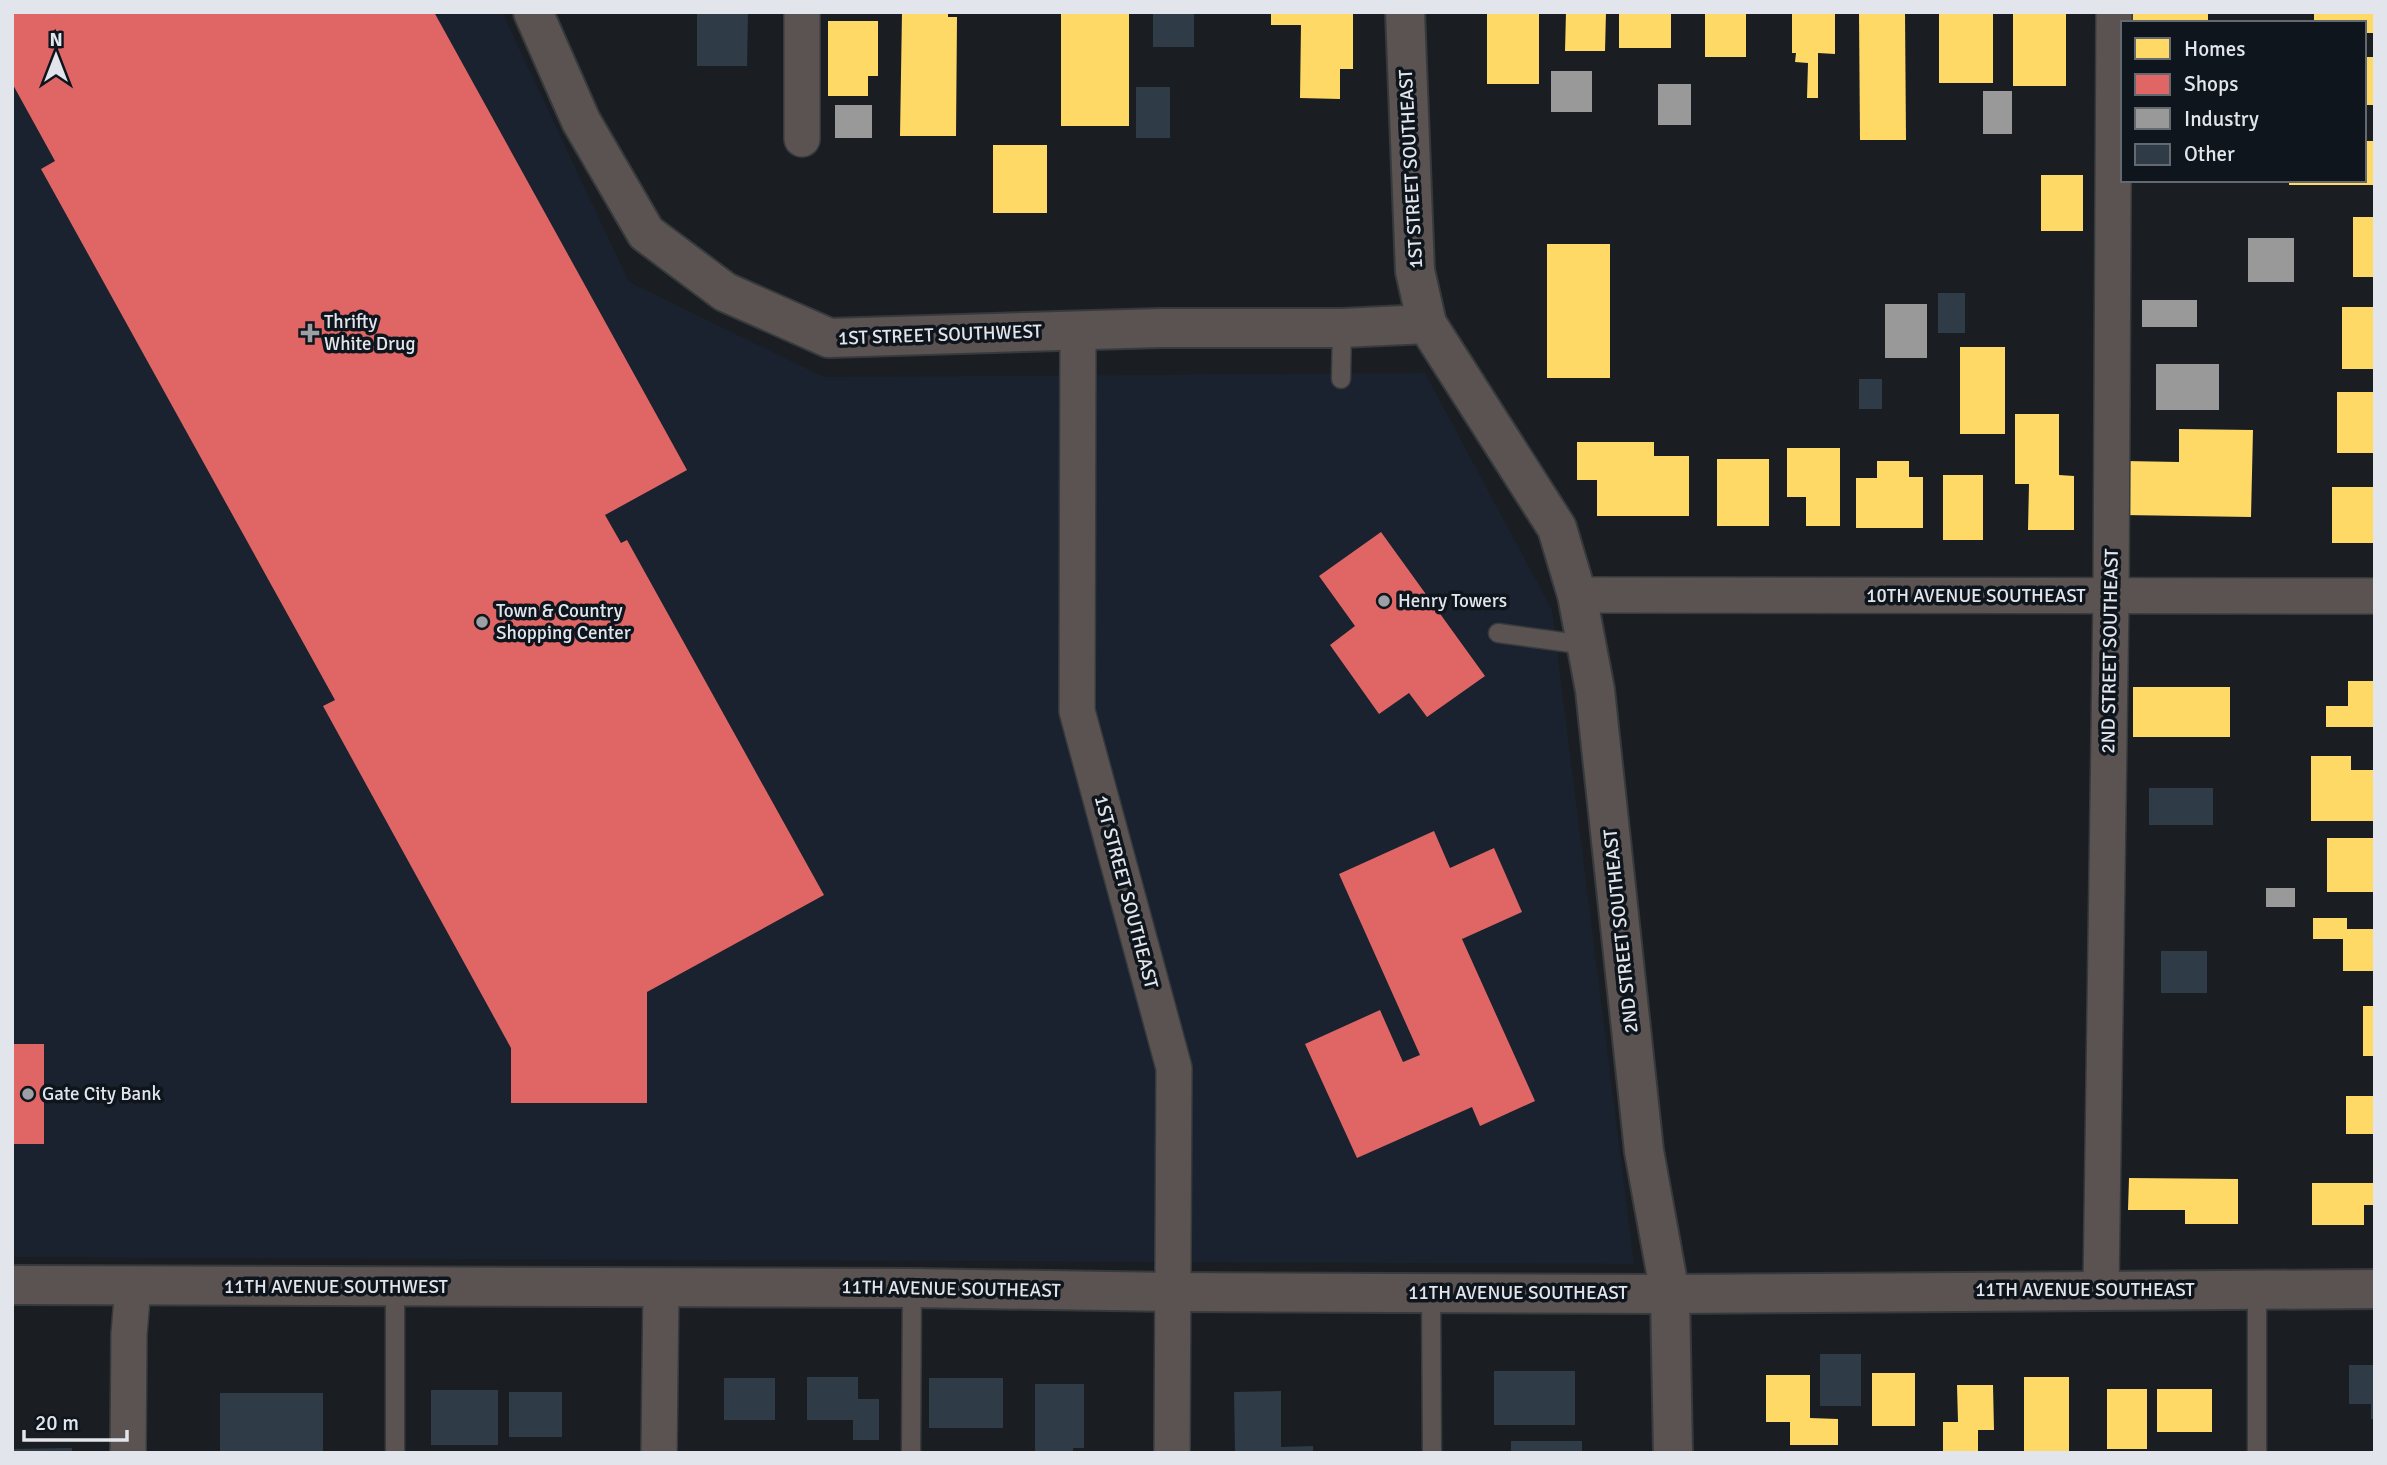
<svg xmlns="http://www.w3.org/2000/svg" width="2387" height="1465" viewBox="0 0 2387 1465" font-family="Signika,sans-serif">
<style>
.built{fill:#19222e}
.homes{fill:#ffd966}
.shops{fill:#e06666}
.industry{fill:#999}
.building{fill:#2f3b46}
.lines{fill:none;stroke-linecap:round;stroke-linejoin:round}
.service-casing{stroke:#373a3d;stroke-width:21}
.minor-casing{stroke:#373a3d;stroke-width:38}
.tertiary-casing{stroke:#373a3d;stroke-width:42}
.service{stroke:#5a5351;stroke-width:18}
.minor{stroke:#5a5351;stroke-width:35}
.tertiary{stroke:#5a5351;stroke-width:38}
.poi-dot{fill:#9ca0a5;stroke:#0f151c;stroke-width:2.5}
.labels{text-anchor:middle;dominant-baseline:central;stroke-width:7;stroke-linejoin:round;paint-order:stroke}
.street-label{font-size:19px;fill:#e2e6ec;stroke:#0f151c}
.poi-label{font-size:19px;fill:#e2e6ec;stroke:#0f151c;text-anchor:start}
</style>
<rect width="100%" height="100%" fill="#1a1e22"/>
<polygon class="built" points="12,12 502,12 629,282 824,377 1425,373 1552,610 1634,1264 12,1257"/>
<g class="homes">
<polygon points="902,12 948,12 948,17 957,17 956,136 900,136"/>
<rect x="1061" y="12" width="68" height="114"/>
<polygon points="1271,12 1353,12 1353,69 1340,69 1340,99 1300,98 1301,25 1271,25"/>
<rect x="1487" y="12" width="52" height="72"/>
<polygon points="1566,12 1606,12 1605,51 1565,51"/>
<rect x="1619" y="12" width="52" height="36"/>
<rect x="1705" y="12" width="41" height="45"/>
<polygon points="1792,12 1835,12 1835,54 1818,53 1818,98 1807,98 1808,63 1795,62 1796,53 1792,53"/>
<rect x="1939" y="12" width="54" height="71"/>
<rect x="2013" y="12" width="53" height="74"/>
<rect x="2131" y="12" width="77" height="11"/>
<polygon points="2314,12 2375,12 2375,33 2364,33 2364,23 2314,23"/>
<polygon points="1859,13 1905,13 1906,140 1860,140"/>
<polygon points="828,21 878,21 878,76 868,76 868,96 828,96"/>
<rect x="2364" y="57" width="11" height="48"/>
<polygon points="2364,141 2375,141 2375,185 2289,185 2289,180 2364,180"/>
<rect x="993" y="145" width="54" height="68"/>
<rect x="2041" y="175" width="42" height="56"/>
<rect x="2353" y="217" width="22" height="60"/>
<rect x="1547" y="244" width="63" height="134"/>
<rect x="2342" y="307" width="33" height="62"/>
<rect x="1960" y="347" width="45" height="87"/>
<rect x="2337" y="392" width="38" height="61"/>
<polygon points="2015,414 2059,414 2059,475 2074,476 2074,530 2028,530 2029,484 2015,484"/>
<polygon points="2179,429 2253,430 2251,517 2123,515 2125,461 2179,462"/>
<polygon points="1577,442 1654,442 1654,456 1689,456 1689,516 1597,516 1597,480 1577,480"/>
<polygon points="1787,448 1840,448 1840,526 1806,526 1806,497 1787,497"/>
<rect x="1717" y="459" width="52" height="67"/>
<polygon points="1877,461 1909,461 1909,477 1923,477 1923,528 1856,528 1856,478 1877,478"/>
<rect x="1943" y="475" width="40" height="65"/>
<rect x="2332" y="487" width="43" height="56"/>
<polygon points="2348,681 2375,681 2375,727 2326,727 2326,706 2348,706"/>
<rect x="2133" y="687" width="97" height="50"/>
<polygon points="2311,756 2351,756 2351,770 2375,770 2375,821 2311,821"/>
<rect x="2327" y="838" width="48" height="54"/>
<polygon points="2313,918 2347,918 2347,929 2375,929 2375,971 2343,971 2343,939 2313,939"/>
<rect x="2363" y="1006" width="12" height="50"/>
<rect x="2346" y="1096" width="29" height="38"/>
<polygon points="2129,1178 2238,1179 2238,1224 2185,1224 2185,1210 2128,1210"/>
<polygon points="2312,1183 2375,1183 2375,1205 2364,1205 2364,1225 2312,1225"/>
<rect x="1872" y="1373" width="43" height="53"/>
<polygon points="1766,1375 1810,1375 1810,1418 1838,1419 1838,1445 1790,1445 1790,1422 1766,1422"/>
<rect x="2024" y="1377" width="45" height="76"/>
<polygon points="1957,1385 1993,1385 1994,1430 1978,1430 1978,1453 1943,1453 1943,1422 1958,1422"/>
<rect x="2107" y="1389" width="40" height="60"/>
<rect x="2157" y="1389" width="55" height="43"/>
</g>
<g class="shops">
<polygon points="12,12 434,12 687,470 605,515 621,543 627,540 824,895 647,992 647,1103 511,1103 511,1048 323,706 335,700 41,169 55,161 12,83"/>
<polygon points="1381,532 1485,676 1427,717 1409,693 1379,714 1330,645 1355,626 1319,576"/>
<polygon points="1434,831 1450,868 1494,848 1522,912 1462,939 1535,1101 1480,1126 1472,1107 1357,1158 1305,1044 1380,1010 1403,1062 1420,1055 1339,874"/>
<rect x="12" y="1044" width="32" height="100"/>
</g>
<g class="industry">
<rect x="1551" y="71" width="41" height="41"/>
<rect x="1658" y="84" width="33" height="41"/>
<rect x="1983" y="91" width="29" height="43"/>
<rect x="835" y="105" width="37" height="33"/>
<rect x="2248" y="238" width="46" height="44"/>
<rect x="2142" y="300" width="55" height="27"/>
<rect x="1885" y="304" width="42" height="54"/>
<rect x="2156" y="364" width="63" height="46"/>
<rect x="2266" y="888" width="29" height="19"/>
</g>
<g class="building">
<polygon points="697,12 748,12 747,66 697,66"/>
<rect x="1153" y="12" width="41" height="35"/>
<rect x="1136" y="87" width="34" height="51"/>
<rect x="1938" y="293" width="27" height="40"/>
<rect x="1859" y="379" width="23" height="30"/>
<rect x="2149" y="788" width="64" height="37"/>
<rect x="2161" y="951" width="46" height="42"/>
<rect x="1820" y="1354" width="41" height="52"/>
<polygon points="2349,1365 2375,1365 2375,1419 2371,1419 2371,1404 2349,1404"/>
<rect x="1494" y="1371" width="81" height="54"/>
<polygon points="807,1377 858,1377 858,1399 879,1399 879,1440 853,1440 853,1420 807,1420"/>
<rect x="724" y="1378" width="51" height="42"/>
<rect x="929" y="1378" width="74" height="50"/>
<polygon points="1035,1384 1084,1384 1084,1448 1073,1448 1073,1453 1035,1453"/>
<rect x="431" y="1390" width="67" height="55"/>
<polygon points="1281,1391 1281,1447 1313,1446 1313,1453 1235,1453 1234,1392"/>
<rect x="509" y="1392" width="53" height="45"/>
<rect x="220" y="1393" width="103" height="60"/>
<rect x="1511" y="1441" width="71" height="12"/>
<polygon points="72,1448 72,1453 12,1453 12,1449"/>
</g>
<g class="lines">
<g class="service-casing">
<g id="service">
<polyline points="1341,379 1342,328"/>
<polyline points="1498,633 1586,645"/>
<polyline points="395,1287 395,1453"/>
<polyline points="2257,1290 2257,1453"/>
<polyline points="1431,1293 1432,1453"/>
<polyline points="911,1453 912,1288"/>
</g>
</g>
<g class="minor-casing">
<g id="minor">
<polyline points="802,12 802,139"/>
<polyline points="1078,331 1077,711 1174,1068 1172,1453"/>
<polyline points="1577,595 2375,596"/>
<polyline points="2101,1290 2111,597 2114,12"/>
<polyline points="128,1453 129,1334 133,1286"/>
<polyline points="659,1453 661,1288"/>
</g>
</g>
<g class="tertiary-casing">
<g id="tertiary">
<polyline points="533,12 581,121 646,233 725,292 829,338 1160,328 1342,328 1427,324"/>
<polyline points="1405,12 1415,271 1427,324 1557,528 1577,595 1595,690 1644,1151 1670,1294 1673,1453"/>
<polyline points="12,1285 912,1288 1172,1292 1670,1294 2375,1289"/>
</g>
</g>
<use href="#service" class="service"/>
<use href="#minor" class="minor"/>
<use href="#tertiary" class="tertiary"/>
</g>
<g class="poi-dot">
<path d="M306.5 322.5h7v7h7v7h-7v7h-7v-7h-7v-7h7z"/>
<circle cx="1384" cy="601" r="7"/>
<circle cx="482" cy="622" r="7"/>
<circle cx="28" cy="1094" r="7"/>
</g>
<g class="labels">
<g class="street-label">
<text transform="translate(1411 169) rotate(-93)">1ST STREET SOUTHEAST</text>
<text transform="translate(940 335) rotate(-2)">1ST STREET SOUTHWEST</text>
<text x="1976" y="596">10TH AVENUE SOUTHEAST</text>
<text transform="translate(2110 651) rotate(-89)">2ND STREET SOUTHEAST</text>
<text transform="translate(1126 892) rotate(75)">1ST STREET SOUTHEAST</text>
<text transform="translate(1621 931) rotate(-96)">2ND STREET SOUTHEAST</text>
<text x="336" y="1287">11TH AVENUE SOUTHWEST</text>
<text transform="translate(951 1289) rotate(1)">11TH AVENUE SOUTHEAST</text>
<text x="2085" y="1290">11TH AVENUE SOUTHEAST</text>
<text x="1518" y="1293">11TH AVENUE SOUTHEAST</text>
</g>
<g class="poi-label">
<text x="324" y="322">Thrifty<tspan x="324" dy="22">White Drug</tspan></text>
<text x="1398" y="601">Henry Towers</text>
<text x="496" y="611">Town &amp; Country<tspan x="496" dy="22">Shopping Center</tspan></text>
<text x="42" y="1094">Gate City Bank</text>
</g>
</g>
<rect width="2387" height="1465" fill="none" stroke="#e2e6ec" stroke-width="28"/>
<rect x="2121" y="21" width="245" height="161" fill="#0f151c" stroke="#63696f" stroke-width="2"/>
<rect x="2135" y="38" width="35" height="21" fill="#ffd966" stroke="#63696f" stroke-width="2"/>
<text x="2184" y="56" font-size="21" fill="#e2e6ec">Homes</text>
<rect x="2135" y="74" width="35" height="21" fill="#e06666" stroke="#63696f" stroke-width="2"/>
<text x="2184" y="91" font-size="21" fill="#e2e6ec">Shops</text>
<rect x="2135" y="108" width="35" height="21" fill="#999999" stroke="#63696f" stroke-width="2"/>
<text x="2184" y="126" font-size="21" fill="#e2e6ec">Industry</text>
<rect x="2135" y="144" width="35" height="21" fill="#2f3b46" stroke="#63696f" stroke-width="2"/>
<text x="2184" y="161" font-size="21" fill="#e2e6ec">Other</text>
<g transform="translate(56 56)" stroke="#0f151c" stroke-width="5" paint-order="stroke">
<path d="M0-5L12 26L0 18L-12 26Z" fill="#e2e6ec"/>
<text y="-10" font-size="19" font-weight="bold" text-anchor="middle" fill="#e2e6ec">N</text>
</g>
<path d="M24 1430v10h103v-10" fill="none" stroke="#e2e6ec" stroke-width="3.5"/>
<text x="35" y="1430" font-size="21" fill="#e2e6ec" stroke="#0f151c" stroke-width="5" paint-order="stroke">20 m</text>
</svg>
